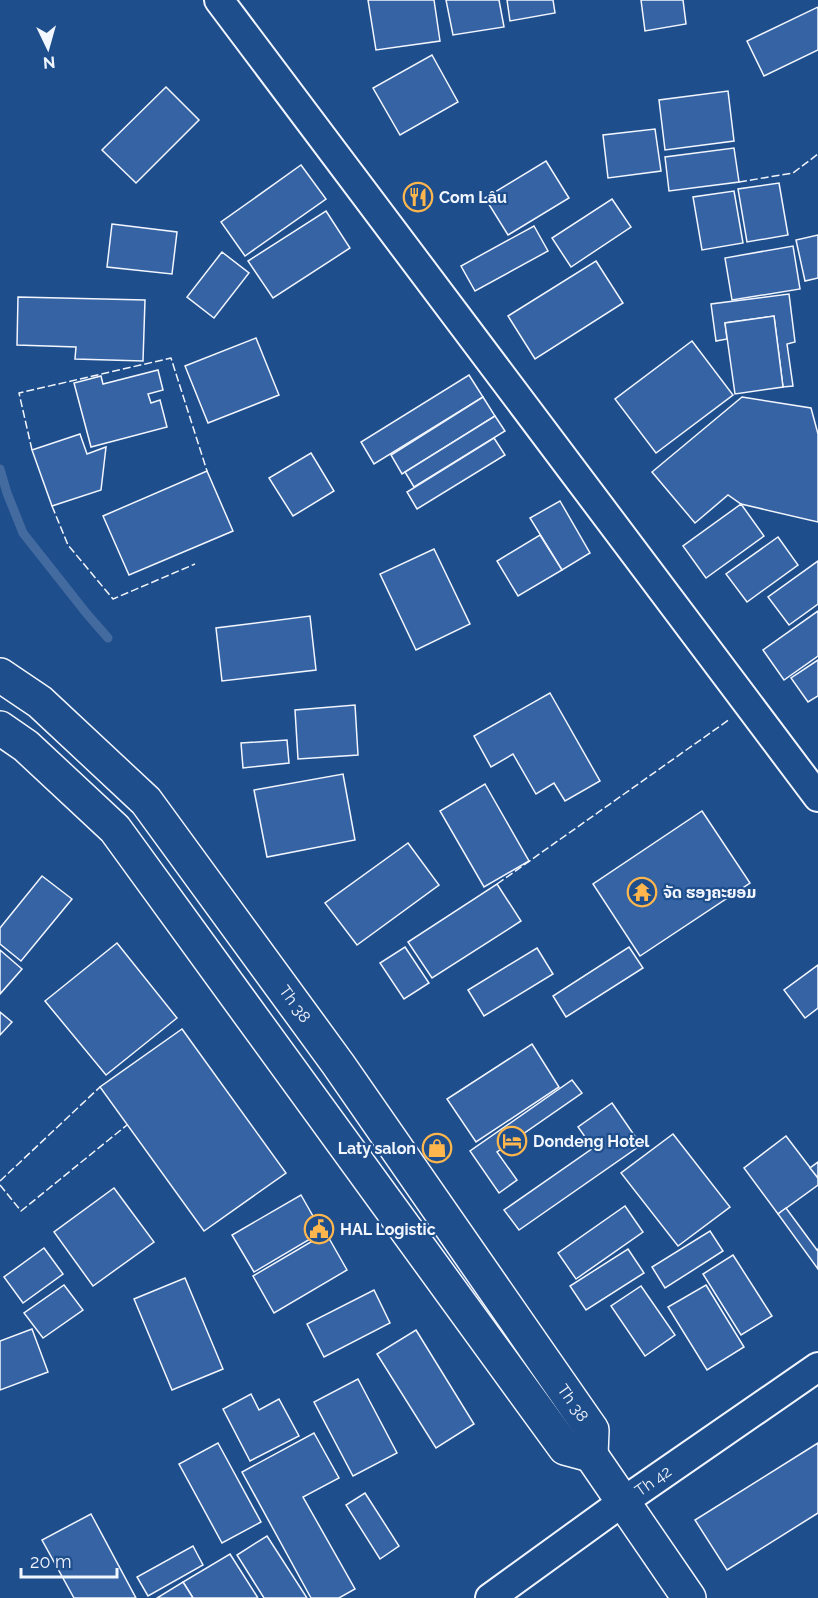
<svg xmlns="http://www.w3.org/2000/svg" width="818" height="1598" viewBox="0 0 818 1598" font-family="Raleway,'Noto Sans Lao',sans-serif">
<style>
.lines{fill:none;stroke-linecap:round;stroke-linejoin:round}
.stream{stroke:#446ba0;stroke-width:9}
.building{fill:#3563a3;stroke:#f2f6ff;stroke-width:1.5}
.minor-casing{stroke:#f2f6ff;stroke-width:32}
.tertiary-casing{stroke:#f2f6ff;stroke-width:36}
.minor{stroke:#1f4e8c;stroke-width:28}
.tertiary{stroke:#1f4e8c;stroke-width:33}
.fence{stroke:#f2f6ff;stroke-width:1.5;stroke-dasharray:8 3;stroke-linecap:butt}
.labels{text-anchor:middle;dominant-baseline:central;stroke-width:4.5;stroke-linejoin:round;paint-order:stroke}
.poi-label{font-size:16px;font-weight:bold;fill:#f2f6ff;stroke:#1f4e8c;text-anchor:start}
.street-label{font-size:16px;fill:#f2f6ff;stroke:#1f4e8c}
</style>
<rect width="100%" height="100%" fill="#1f4e8c"/>
<g class="lines">
<polyline class="stream" points="0,469 7,493 23,533 87,614 108,638"/>
</g>
<g class="building">
<polygon points="368,0 434,0 440,41 376,50"/>
<polygon points="446,0 499,0 504,27 453,35"/>
<polygon points="507,0 553,0 555,13 510,21"/>
<polygon points="641,0 683,0 686,24 645,31"/>
<polygon points="818,7 818,50 764,76 747,41"/>
<polygon points="432,55 458,102 400,135 373,88"/>
<polygon points="166,87 199,120 136,183 102,150"/>
<polygon points="728,91 734,141 665,150 659,100"/>
<polygon points="655,129 661,171 608,178 603,135"/>
<polygon points="734,148 739,182 669,191 665,157"/>
<polygon points="546,161 569,198 508,235 485,198"/>
<polygon points="301,165 326,199 245,256 221,222"/>
<polygon points="779,183 788,235 747,242 738,189"/>
<polygon points="734,191 743,243 702,250 693,197"/>
<polygon points="612,199 631,227 571,267 552,238"/>
<polygon points="326,211 350,248 273,298 248,261"/>
<polygon points="112,224 177,232 172,274 107,267"/>
<polygon points="534,226 548,251 475,291 461,266"/>
<polygon points="818,235 818,278 805,281 796,240"/>
<polygon points="793,246 800,289 732,300 725,258"/>
<polygon points="222,252 249,273 214,318 187,297"/>
<polygon points="596,261 623,303 535,359 508,316"/>
<polygon points="789,294 795,342 787,344 793,386 783,387 774,316 725,323 727,339 716,341 711,304"/>
<polygon points="18,297 145,300 143,361 75,359 76,347 17,345"/>
<polygon points="774,316 783,387 735,394 725,323"/>
<polygon points="256,338 279,395 208,423 185,366"/>
<polygon points="692,341 733,395 656,453 615,399"/>
<polygon points="158,370 163,390 148,394 151,403 160,400 167,427 91,447 74,383 101,376 103,384"/>
<polygon points="469,375 483,397 374,464 361,442"/>
<polygon points="483,397 495,416 402,474 391,455"/>
<polygon points="742,397 811,408 818,434 818,522 741,504 728,495 695,523 652,472"/>
<polygon points="495,416 505,431 414,487 405,472"/>
<polygon points="80,434 87,454 106,447 101,490 52,506 32,450"/>
<polygon points="494,438 505,455 417,509 407,492"/>
<polygon points="311,453 334,491 293,516 269,478"/>
<polygon points="207,471 233,531 129,575 103,516"/>
<polygon points="560,501 590,553 562,570 530,518"/>
<polygon points="741,504 764,536 706,578 683,546"/>
<polygon points="540,535 562,570 518,596 497,561"/>
<polygon points="778,537 798,565 747,602 726,574"/>
<polygon points="434,549 470,624 416,650 380,574"/>
<polygon points="818,561 818,604 789,625 768,597"/>
<polygon points="818,611 818,656 784,680 763,650"/>
<polygon points="310,616 316,670 222,681 216,628"/>
<polygon points="818,660 818,696 808,702 791,678"/>
<polygon points="550,693 600,781 565,801 554,783 536,794 513,754 491,767 474,736"/>
<polygon points="355,705 358,755 298,759 295,710"/>
<polygon points="287,740 289,763 243,768 241,743"/>
<polygon points="343,774 355,840 267,857 254,790"/>
<polygon points="485,784 529,861 484,887 440,811"/>
<polygon points="702,811 750,883 640,956 593,884"/>
<polygon points="408,843 439,885 357,945 325,903"/>
<polygon points="42,876 72,899 21,961 0,944 0,928"/>
<polygon points="497,884 521,921 432,978 408,942"/>
<polygon points="117,943 177,1018 106,1075 45,1001"/>
<polygon points="405,947 429,983 404,999 380,963"/>
<polygon points="629,947 643,968 566,1017 553,996"/>
<polygon points="537,948 553,974 484,1016 468,990"/>
<polygon points="0,950 22,969 0,994"/>
<polygon points="818,965 818,1008 805,1018 784,990"/>
<polygon points="0,1012 12,1022 0,1035"/>
<polygon points="182,1029 286,1173 204,1231 100,1087"/>
<polygon points="532,1044 559,1087 476,1142 447,1099"/>
<polygon points="572,1080 582,1093 497,1152 517,1180 499,1193 470,1151"/>
<polygon points="612,1103 641,1145 519,1230 504,1210 593,1148 578,1127"/>
<polygon points="673,1134 730,1207 678,1246 621,1173"/>
<polygon points="786,1136 818,1178 818,1185 778,1214 744,1168"/>
<polygon points="818,1162 818,1178 810,1168"/>
<polygon points="114,1188 154,1242 93,1286 54,1232"/>
<polygon points="301,1195 322,1232 254,1272 232,1235"/>
<polygon points="625,1206 643,1232 576,1279 558,1253"/>
<polygon points="786,1208 817,1250 818,1249 818,1269 778,1214"/>
<polygon points="710,1231 723,1251 665,1288 652,1267"/>
<polygon points="326,1233 347,1270 274,1313 253,1276"/>
<polygon points="44,1248 63,1274 23,1303 4,1277"/>
<polygon points="628,1249 644,1273 586,1310 570,1286"/>
<polygon points="733,1255 772,1316 741,1335 703,1274"/>
<polygon points="185,1278 223,1369 172,1390 134,1299"/>
<polygon points="64,1285 83,1310 43,1338 24,1313"/>
<polygon points="706,1285 744,1347 707,1370 668,1307"/>
<polygon points="641,1286 675,1335 645,1356 611,1306"/>
<polygon points="374,1290 390,1323 324,1357 307,1324"/>
<polygon points="32,1329 48,1372 0,1390 0,1341"/>
<polygon points="416,1330 474,1424 436,1448 377,1354"/>
<polygon points="358,1379 397,1453 353,1476 314,1402"/>
<polygon points="251,1394 259,1410 279,1399 299,1436 250,1461 223,1409"/>
<polygon points="314,1433 339,1478 303,1497 355,1589 339,1598 311,1598 242,1472"/>
<polygon points="218,1443 261,1522 222,1543 179,1464"/>
<polygon points="818,1443 818,1513 727,1570 695,1520"/>
<polygon points="365,1493 399,1546 380,1559 346,1505"/>
<polygon points="91,1514 136,1598 74,1598 42,1540"/>
<polygon points="267,1536 307,1598 264,1598 237,1555"/>
<polygon points="193,1546 203,1565 148,1596 137,1577"/>
<polygon points="230,1554 258,1598 193,1598 183,1582"/>
<polygon points="183,1582 193,1598 157,1598"/>
</g>
<g class="lines">
<g class="minor-casing">
<g id="minor">
<polyline points="219,0 818,797"/>
<polyline points="490,1598 624,1501 818,1367"/>
</g>
</g>
<g class="tertiary-casing">
<g id="tertiary">
<polyline points="0,675 40,702 146,801 338,1064 592,1430 591,1455"/>
<polyline points="0,728 26,746 115,829 565,1448 591,1455"/>
<polyline points="591,1455 689,1598"/>
</g>
</g>
<use href="#minor" class="minor"/>
<use href="#tertiary" class="tertiary"/>
<g class="fence">
<polyline points="739,182 793,173 818,154"/>
<polyline points="32,450 19,393 171,358 207,471"/>
<polyline points="52,506 68,545 113,599 195,564"/>
<polyline points="497,884 730,719"/>
<polyline points="0,1181 100,1087"/>
<polyline points="0,1185 21,1211 127,1125"/>
</g>
</g>
<defs>
<g id="restaurant-ring" transform="scale(1.5)"><circle r="9.5" fill="#1f4e8c" stroke="#ffb74d" stroke-width="1.5"/><path d="M-5-6h1v4h1v-4h1v4h1v-4h1v5L-1.5 .5V6h-2V.5L-5-1ZM5-6V6H3V1.5H1.5Q1.5-4 5-6Z" fill="#ffb74d"/></g>
<g id="temple-ring" transform="scale(1.5)"><circle r="9.5" fill="#1f4e8c" stroke="#ffb74d" stroke-width="1.5"/><path d="M0-6L5-2H3V0L6.5 2.5H4V6H1.5V3h-3V6H-4V2.5H-6.5L-3 0V-2H-5Z" fill="#ffb74d"/></g>
<g id="hotel-ring" transform="scale(1.5)"><circle r="9.5" fill="#1f4e8c" stroke="#ffb74d" stroke-width="1.5"/><path d="M-6-4.5h1.5V1H6V5H4.5V3h-9V5H-6ZM-4 0a1.8 1.8 0 1 1 3.6 0ZM.5 0V-2.5h3Q6-2.5 6 0Z" fill="#ffb74d"/></g>
<g id="shop-ring" transform="scale(1.5)"><circle r="9.5" fill="#1f4e8c" stroke="#ffb74d" stroke-width="1.5"/><path d="M-5-2.5h2.3a2.7 3.5 0 0 1 5.4 0H5L5.5 6h-11ZM-1.5-2.5h3a1.5 2.3 0 0 0-3 0Z" fill="#ffb74d"/></g>
<g id="civic-ring" transform="scale(1.5)"><circle r="9.5" fill="#1f4e8c" stroke="#ffb74d" stroke-width="1.5"/><path d="M-.6-6.5H3V-4.5H.6V-3L4-1V1h2V6H-6V1h2V-1L-.6-3ZM-1.2 2.5V6h2.4V2.5Z" fill="#ffb74d"/></g>
</defs>
<g fill-rule="evenodd">
<use href="#restaurant-ring" x="418" y="197"/>
<use href="#temple-ring" x="642" y="892"/>
<use href="#hotel-ring" x="512" y="1141"/>
<use href="#shop-ring" x="437" y="1148"/>
<use href="#civic-ring" x="319" y="1229"/>
</g>
<g class="labels">
<g class="poi-label">
<text x="439" y="197">Com Lâu</text>
<text x="663" y="892">ຈັດ ຮອງຄະຍອມ</text>
<text x="533" y="1141">Dondeng Hotel</text>
<text x="416" y="1148" text-anchor="end">Laty salon</text>
<text x="340" y="1229">HAL Logistic</text>
</g>
<g class="street-label">
<text transform="translate(295 1004) rotate(54)">Th 38</text>
<text transform="translate(573 1403) rotate(55)">Th 38</text>
<text transform="translate(653 1481) rotate(-35)">Th 42</text>
</g>
</g>
<g transform="translate(48 48) rotate(175)" stroke="#1f4e8c" stroke-width="4.5" paint-order="stroke">
<path d="M0-4.5L10 22L0 15L-10 22Z" fill="#f2f6ff"/>
<text y="-9" font-size="16" font-weight="bold" text-anchor="middle" fill="#f2f6ff">N</text>
</g>
<path d="M21 1568v9h96v-9" fill="none" stroke="#f2f6ff" stroke-width="3"/>
<text x="30" y="1568" font-size="18" fill="#f2f6ff" stroke="#1f4e8c" stroke-width="4.5" paint-order="stroke">20 m</text>
</svg>
